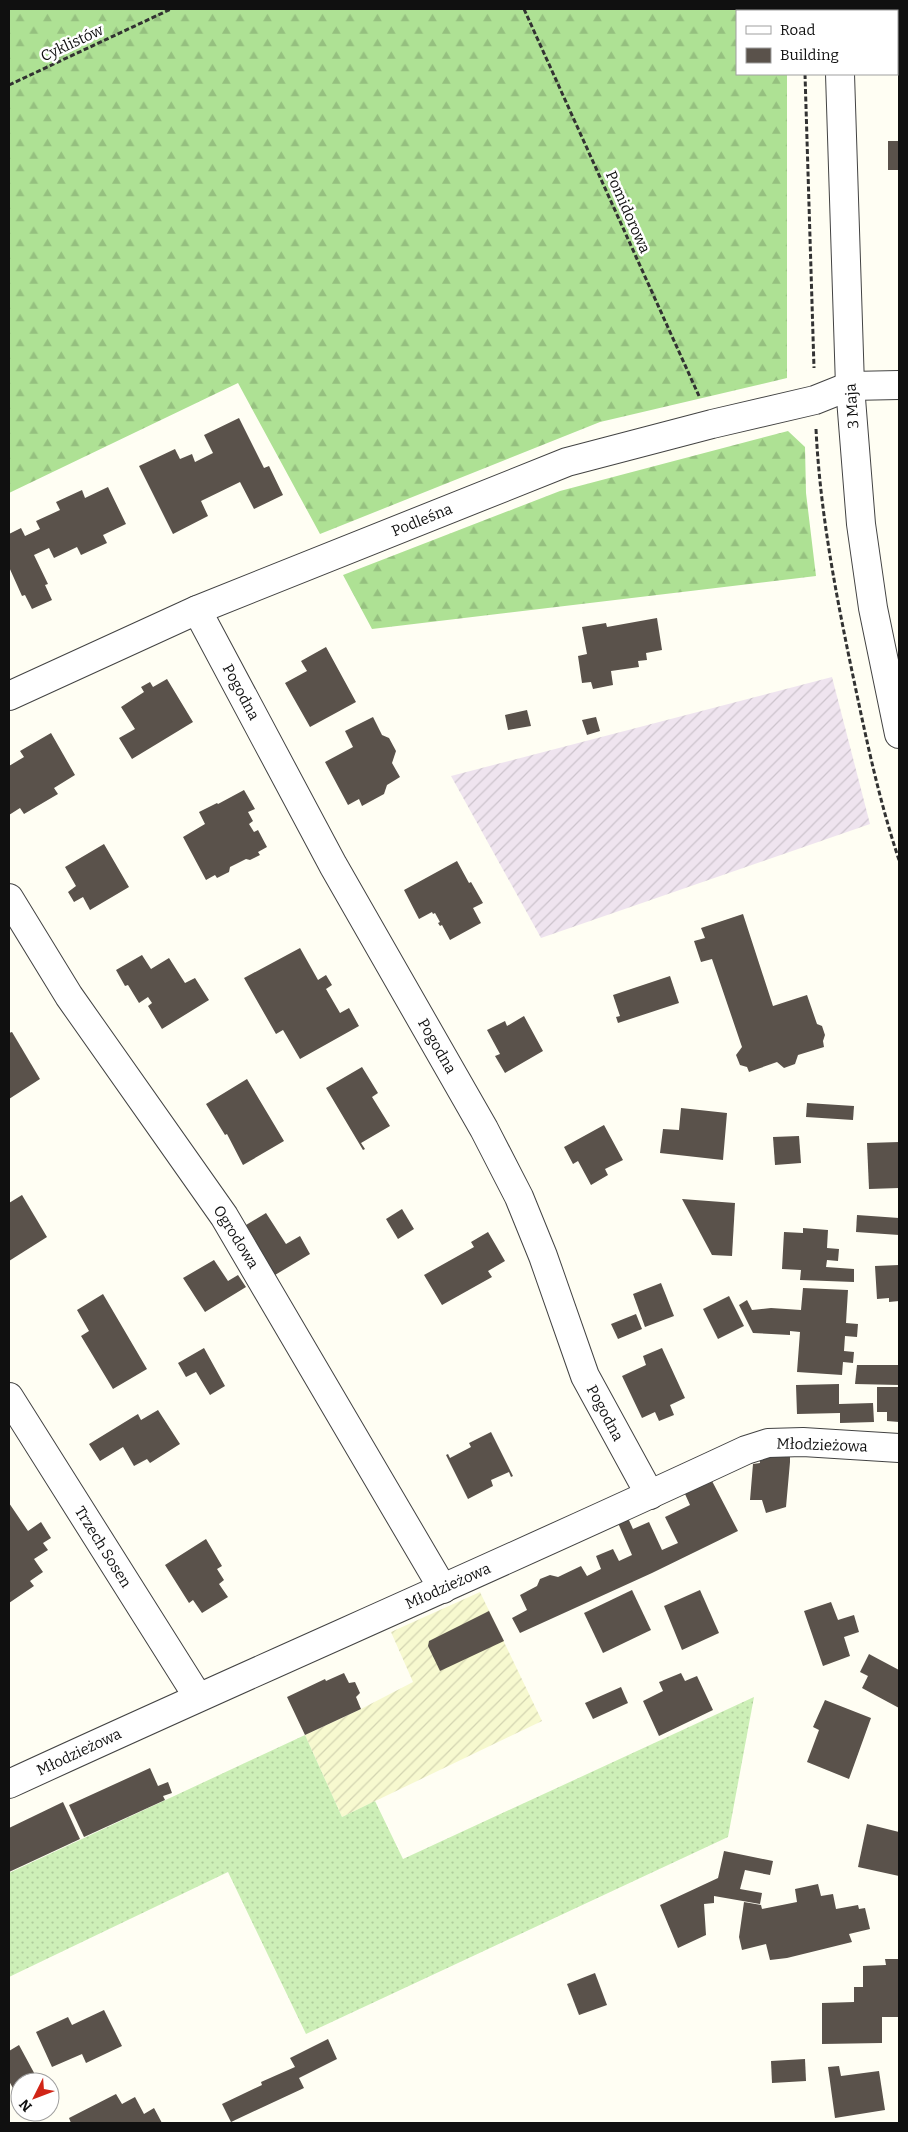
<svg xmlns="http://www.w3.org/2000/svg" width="908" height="2132" viewBox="0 0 908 2132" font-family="Bitter,serif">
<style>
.industrial{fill:url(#industrial-furrows)}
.farmland{fill:url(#farmland-furrows)}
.grass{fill:url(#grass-dots)}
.forest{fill:url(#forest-firs)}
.building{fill:#5a524b}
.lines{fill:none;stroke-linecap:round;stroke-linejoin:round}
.minor-casing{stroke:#434343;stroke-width:30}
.path{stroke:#323232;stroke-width:3;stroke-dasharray:5 2.5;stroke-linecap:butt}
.minor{stroke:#fff;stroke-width:28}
.labels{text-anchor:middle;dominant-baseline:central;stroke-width:5;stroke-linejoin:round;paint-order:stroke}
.street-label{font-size:15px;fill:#101010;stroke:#fff}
</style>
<defs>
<pattern id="industrial-furrows" width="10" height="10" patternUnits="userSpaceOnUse" patternTransform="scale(1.25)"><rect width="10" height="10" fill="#efe4ef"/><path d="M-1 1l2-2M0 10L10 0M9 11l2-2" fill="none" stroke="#ccc3cc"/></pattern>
<pattern id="farmland-furrows" width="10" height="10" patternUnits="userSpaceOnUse" patternTransform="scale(1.25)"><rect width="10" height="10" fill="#f7f9cf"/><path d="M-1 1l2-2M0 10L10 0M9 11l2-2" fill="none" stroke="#d3d4b1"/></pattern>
<pattern id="grass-dots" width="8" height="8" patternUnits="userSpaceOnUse" patternTransform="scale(1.25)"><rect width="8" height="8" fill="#cdefb7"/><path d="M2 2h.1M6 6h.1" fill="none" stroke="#afcc9c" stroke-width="1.8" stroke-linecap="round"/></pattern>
<pattern id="forest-firs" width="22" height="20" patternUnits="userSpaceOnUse" patternTransform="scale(1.25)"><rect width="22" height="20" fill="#aee194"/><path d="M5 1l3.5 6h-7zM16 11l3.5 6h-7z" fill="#95c07f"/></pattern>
</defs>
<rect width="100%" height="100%" fill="#fffef3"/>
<polygon class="industrial" points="832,677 870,824 541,938 451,776"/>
<polygon class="farmland" points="480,1592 542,1721 342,1817 305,1735 361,1709 413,1682 391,1632"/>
<polygon class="grass" points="754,1697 728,1837 306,2034 228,1872 9,1977 9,1873 305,1735 342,1817 375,1801 403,1859"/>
<g class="forest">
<polygon points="9,9 787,9 787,11 737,11 737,74 787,74 787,378 600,422 320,534 238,383 9,493"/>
<polygon points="788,431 805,447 806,493 816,576 372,629 343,575 560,491"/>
</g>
<g class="building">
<rect x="888" y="141" width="11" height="29"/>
<polygon points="239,418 264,468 269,466 283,495 254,509 240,482 201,501 208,516 173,534 139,466 175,449 180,459 192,454 195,462 213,453 204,435"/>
<polygon points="108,487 126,524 103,535 107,543 81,555 77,547 54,558 49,548 34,555 48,584 45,585 52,600 32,609 25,595 22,596 9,567 9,534 21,528 25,536 40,529 36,521 60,510 56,502 82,490 85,498"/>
<polygon points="657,618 662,650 646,653 647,660 638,661 639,667 611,671 613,685 593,689 591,682 582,683 578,656 587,654 582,627 606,623 607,627"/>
<polygon points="326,647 356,702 310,727 285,683 307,671 301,661"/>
<polygon points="167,679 193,722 132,759 119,738 135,729 121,707 144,692 141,687 150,682 153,687"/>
<polygon points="527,710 531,726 508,730 505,715"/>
<polygon points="373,717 382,735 389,738 396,751 392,763 400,777 387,785 384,794 362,806 359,799 348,805 325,762 353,747 345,731"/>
<polygon points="596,717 600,731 587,735 582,720"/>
<polygon points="51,733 75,775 54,788 58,794 24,814 20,808 9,815 9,766 24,757 20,751"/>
<polygon points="244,790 255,809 248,812 253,821 249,824 254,832 258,830 267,847 258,852 260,855 250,860 246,859 230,867 229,872 217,878 215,875 206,880 183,837 205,824 199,812 217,803 218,804"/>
<polygon points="104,844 129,887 90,910 83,897 74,902 68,892 76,886 65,867"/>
<polygon points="457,861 469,883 471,882 483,903 473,908 481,923 450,940 442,925 440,926 438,923 440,922 435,913 433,914 432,912 419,919 404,890"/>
<polygon points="743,914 773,1006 807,995 817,1024 822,1026 825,1035 823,1041 824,1047 798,1055 795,1064 784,1068 777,1062 749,1072 747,1067 740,1065 736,1055 742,1047 712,959 701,962 694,941 705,938 701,928"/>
<polygon points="300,948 318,980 326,975 332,985 326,989 340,1013 349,1008 359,1026 300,1059 283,1030 276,1034 244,978"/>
<polygon points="142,955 151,969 169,958 185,983 195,978 209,1000 162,1029 148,1006 152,1003 148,997 139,1003 128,985 125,986 116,970"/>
<polygon points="670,976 679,1003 618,1023 616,1017 620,1016 613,995"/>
<polygon points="524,1016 543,1051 505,1073 495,1056 500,1054 487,1030 505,1021 507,1026"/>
<polygon points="12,1032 40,1079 9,1099 9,1033"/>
<polygon points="362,1067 378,1093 372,1097 390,1126 361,1143 365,1149 363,1150 326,1088"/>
<polygon points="247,1079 284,1141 243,1165 227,1134 225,1135 206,1104"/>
<polygon points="807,1103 854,1106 853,1120 806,1117"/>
<polygon points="681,1108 727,1113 723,1160 660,1153 663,1129 679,1130"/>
<polygon points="604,1125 623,1160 605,1169 608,1175 591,1185 578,1161 573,1164 564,1147"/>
<polygon points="799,1136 801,1163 775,1165 773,1137"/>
<polygon points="899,1142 899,1188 869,1189 867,1143"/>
<polygon points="22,1195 47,1237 9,1261 9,1203"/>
<polygon points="682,1199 735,1203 732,1256 712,1255"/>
<polygon points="402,1209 414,1229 398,1239 386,1219"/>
<polygon points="266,1213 286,1244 300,1236 310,1254 275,1275 246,1225"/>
<polygon points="857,1215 899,1218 899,1235 856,1232"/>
<polygon points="803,1228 828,1230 827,1248 839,1249 838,1261 827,1260 826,1267 854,1269 854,1282 800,1280 801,1270 782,1269 784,1232 803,1233"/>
<polygon points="488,1232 505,1261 488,1271 492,1277 442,1305 424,1275 474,1247 471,1242"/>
<polygon points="214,1260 228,1281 238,1275 246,1287 205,1312 183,1278"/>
<polygon points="899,1265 899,1301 889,1302 889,1298 877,1299 875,1266"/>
<polygon points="661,1283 674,1316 645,1327 633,1294"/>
<polygon points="803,1288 848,1290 846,1323 858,1324 857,1337 845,1336 844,1351 854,1352 853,1363 843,1362 842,1375 797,1372 800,1332 790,1331 790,1335 753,1333 739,1305 747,1300 752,1310 771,1308 801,1310"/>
<polygon points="103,1294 147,1369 113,1389 81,1336 89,1331 77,1310"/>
<polygon points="729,1296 744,1326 718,1339 703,1309"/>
<polygon points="636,1314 642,1329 618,1339 611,1324"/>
<polygon points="204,1348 225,1386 210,1395 196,1372 186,1377 178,1363"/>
<polygon points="662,1348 685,1398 670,1405 674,1415 659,1421 655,1412 642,1418 622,1376 646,1365 643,1356"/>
<polygon points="857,1365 899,1365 899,1385 855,1384"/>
<polygon points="839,1384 839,1404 873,1403 874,1422 840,1423 840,1413 797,1414 796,1385"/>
<polygon points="877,1387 899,1387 899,1422 887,1421 887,1412 877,1412"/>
<polygon points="158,1410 180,1444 150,1463 147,1459 134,1466 123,1447 100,1461 89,1444 138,1414 141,1420"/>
<polygon points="491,1432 513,1476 511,1477 509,1472 491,1480 493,1486 468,1499 446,1455 448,1454 450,1458 471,1447 469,1443"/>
<polygon points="790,1452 790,1462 786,1507 766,1513 762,1500 750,1500 753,1464 760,1463 759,1456"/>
<polygon points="712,1481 738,1531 652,1573 520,1633 512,1618 527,1610 520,1595 537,1586 540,1579 550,1575 558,1577 581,1566 587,1576 601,1569 596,1556 613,1549 619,1561 632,1555 618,1523 628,1518 633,1529 649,1522 662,1550 678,1543 665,1517 690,1505 685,1494"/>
<polygon points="9,1503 28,1531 41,1522 51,1538 43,1543 48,1550 34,1559 43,1572 30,1581 34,1586 9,1603"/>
<polygon points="206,1539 222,1566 217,1569 224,1580 219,1584 228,1597 202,1613 193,1600 189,1603 165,1565"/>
<polygon points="632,1590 651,1630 603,1653 584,1613"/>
<polygon points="700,1590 719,1633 682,1650 664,1606"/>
<polygon points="831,1602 838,1620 854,1615 859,1632 844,1637 850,1656 823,1666 804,1611"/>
<polygon points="489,1611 504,1641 440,1671 428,1646 429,1641"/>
<polygon points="869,1654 899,1670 899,1708 862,1688 868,1676 860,1672"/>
<polygon points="344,1673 349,1683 355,1682 360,1693 356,1697 361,1709 305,1735 287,1697 325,1679 326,1681"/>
<polygon points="681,1673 685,1681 697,1676 713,1710 659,1736 643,1701 663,1691 659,1682"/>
<polygon points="621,1687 628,1703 593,1719 585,1703"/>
<polygon points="825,1700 871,1718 849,1779 807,1762 819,1730 813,1727"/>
<polygon points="150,1768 158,1786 168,1782 172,1793 163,1796 165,1800 84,1837 69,1805"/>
<polygon points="63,1802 80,1839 9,1872 9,1828"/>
<polygon points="867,1824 899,1832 899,1876 858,1867"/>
<polygon points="724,1851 773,1861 770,1875 745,1870 740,1889 762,1893 760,1904 714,1896 714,1903 704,1904 706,1935 678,1948 660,1905 718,1878"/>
<polygon points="818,1884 821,1896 833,1894 836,1909 858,1905 859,1909 865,1908 870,1929 849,1934 852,1942 787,1958 770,1960 766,1944 742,1950 739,1937 744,1902 761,1905 762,1909 797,1902 795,1889"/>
<polygon points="885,1959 899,1959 899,2017 882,2017 882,2043 822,2044 822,2003 854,2002 854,1987 863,1987 863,1966 886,1965"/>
<polygon points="595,1973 607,2005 579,2015 567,1984"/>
<polygon points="104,2010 122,2046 86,2063 82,2054 52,2067 36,2032 68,2017 72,2025"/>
<polygon points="328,2039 337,2059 299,2078 304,2088 231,2122 222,2104 262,2085 261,2082 295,2067 290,2058"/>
<polygon points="19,2045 39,2082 20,2082 20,2101 9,2081 9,2051"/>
<polygon points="805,2059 806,2081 772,2083 771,2061"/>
<polygon points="839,2066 841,2076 879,2071 885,2110 835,2118 828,2067"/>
<polygon points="116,2094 122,2104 135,2097 144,2114 154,2108 162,2123 71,2123 69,2118"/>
</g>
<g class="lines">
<g class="minor-casing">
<g id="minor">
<polyline points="838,9 838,11"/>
<polyline points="840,74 850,386 861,524 873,608 899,734"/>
<polyline points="197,610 333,865 484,1129 519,1197 543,1256 585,1376 650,1495"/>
<polyline points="9,696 197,610 567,462 712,424 815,400 850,386 899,385"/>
<polyline points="9,898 69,996 224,1216 443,1589"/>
<polyline points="9,1397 198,1697"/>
<path d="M9,1784C254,1671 502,1564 746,1450L768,1443L803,1442L899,1448"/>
</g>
</g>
<g class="path">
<polyline points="524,9 699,396"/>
<polyline points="803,9 803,11"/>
<polyline points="805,74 814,368"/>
<polyline points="9,85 171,9"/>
<path d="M816,429C820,512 836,595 853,676C866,738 879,800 899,860"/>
</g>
<use href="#minor" class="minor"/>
</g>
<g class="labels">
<g class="street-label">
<text transform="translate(72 43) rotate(-25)">Cyklistów</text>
<text transform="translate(628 212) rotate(66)">Pomidorowa</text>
<text transform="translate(852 406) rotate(-94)">3 Maja</text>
<text transform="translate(422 520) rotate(-22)">Podleśna</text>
<text transform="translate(241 692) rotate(62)">Pogodna</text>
<text transform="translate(437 1046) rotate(60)">Pogodna</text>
<text transform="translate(236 1237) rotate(58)">Ogrodowa</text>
<text transform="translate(605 1413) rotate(62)">Pogodna</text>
<text transform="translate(822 1445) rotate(2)">Młodzieżowa</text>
<text transform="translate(103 1547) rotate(58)">Trzech Sosen</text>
<text transform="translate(448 1586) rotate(-24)">Młodzieżowa</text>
<text transform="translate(79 1752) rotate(-25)">Młodzieżowa</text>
</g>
</g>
<rect width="908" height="2132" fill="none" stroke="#101010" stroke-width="20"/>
<rect x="736" y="10" width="162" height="65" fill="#ffffff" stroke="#9f9f9f"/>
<rect x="746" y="26" width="25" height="8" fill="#ffffff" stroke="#9f9f9f"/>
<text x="780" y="35" font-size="15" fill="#101010">Road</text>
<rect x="746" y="48" width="25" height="15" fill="#5a524b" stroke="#9f9f9f"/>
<text x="780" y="60" font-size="15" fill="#101010">Building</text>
<g transform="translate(35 2097) rotate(228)"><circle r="24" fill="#ffffff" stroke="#9f9f9f"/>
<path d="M0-4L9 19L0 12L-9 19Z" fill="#d12517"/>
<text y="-8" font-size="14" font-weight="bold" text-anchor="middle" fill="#101010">N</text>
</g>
</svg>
